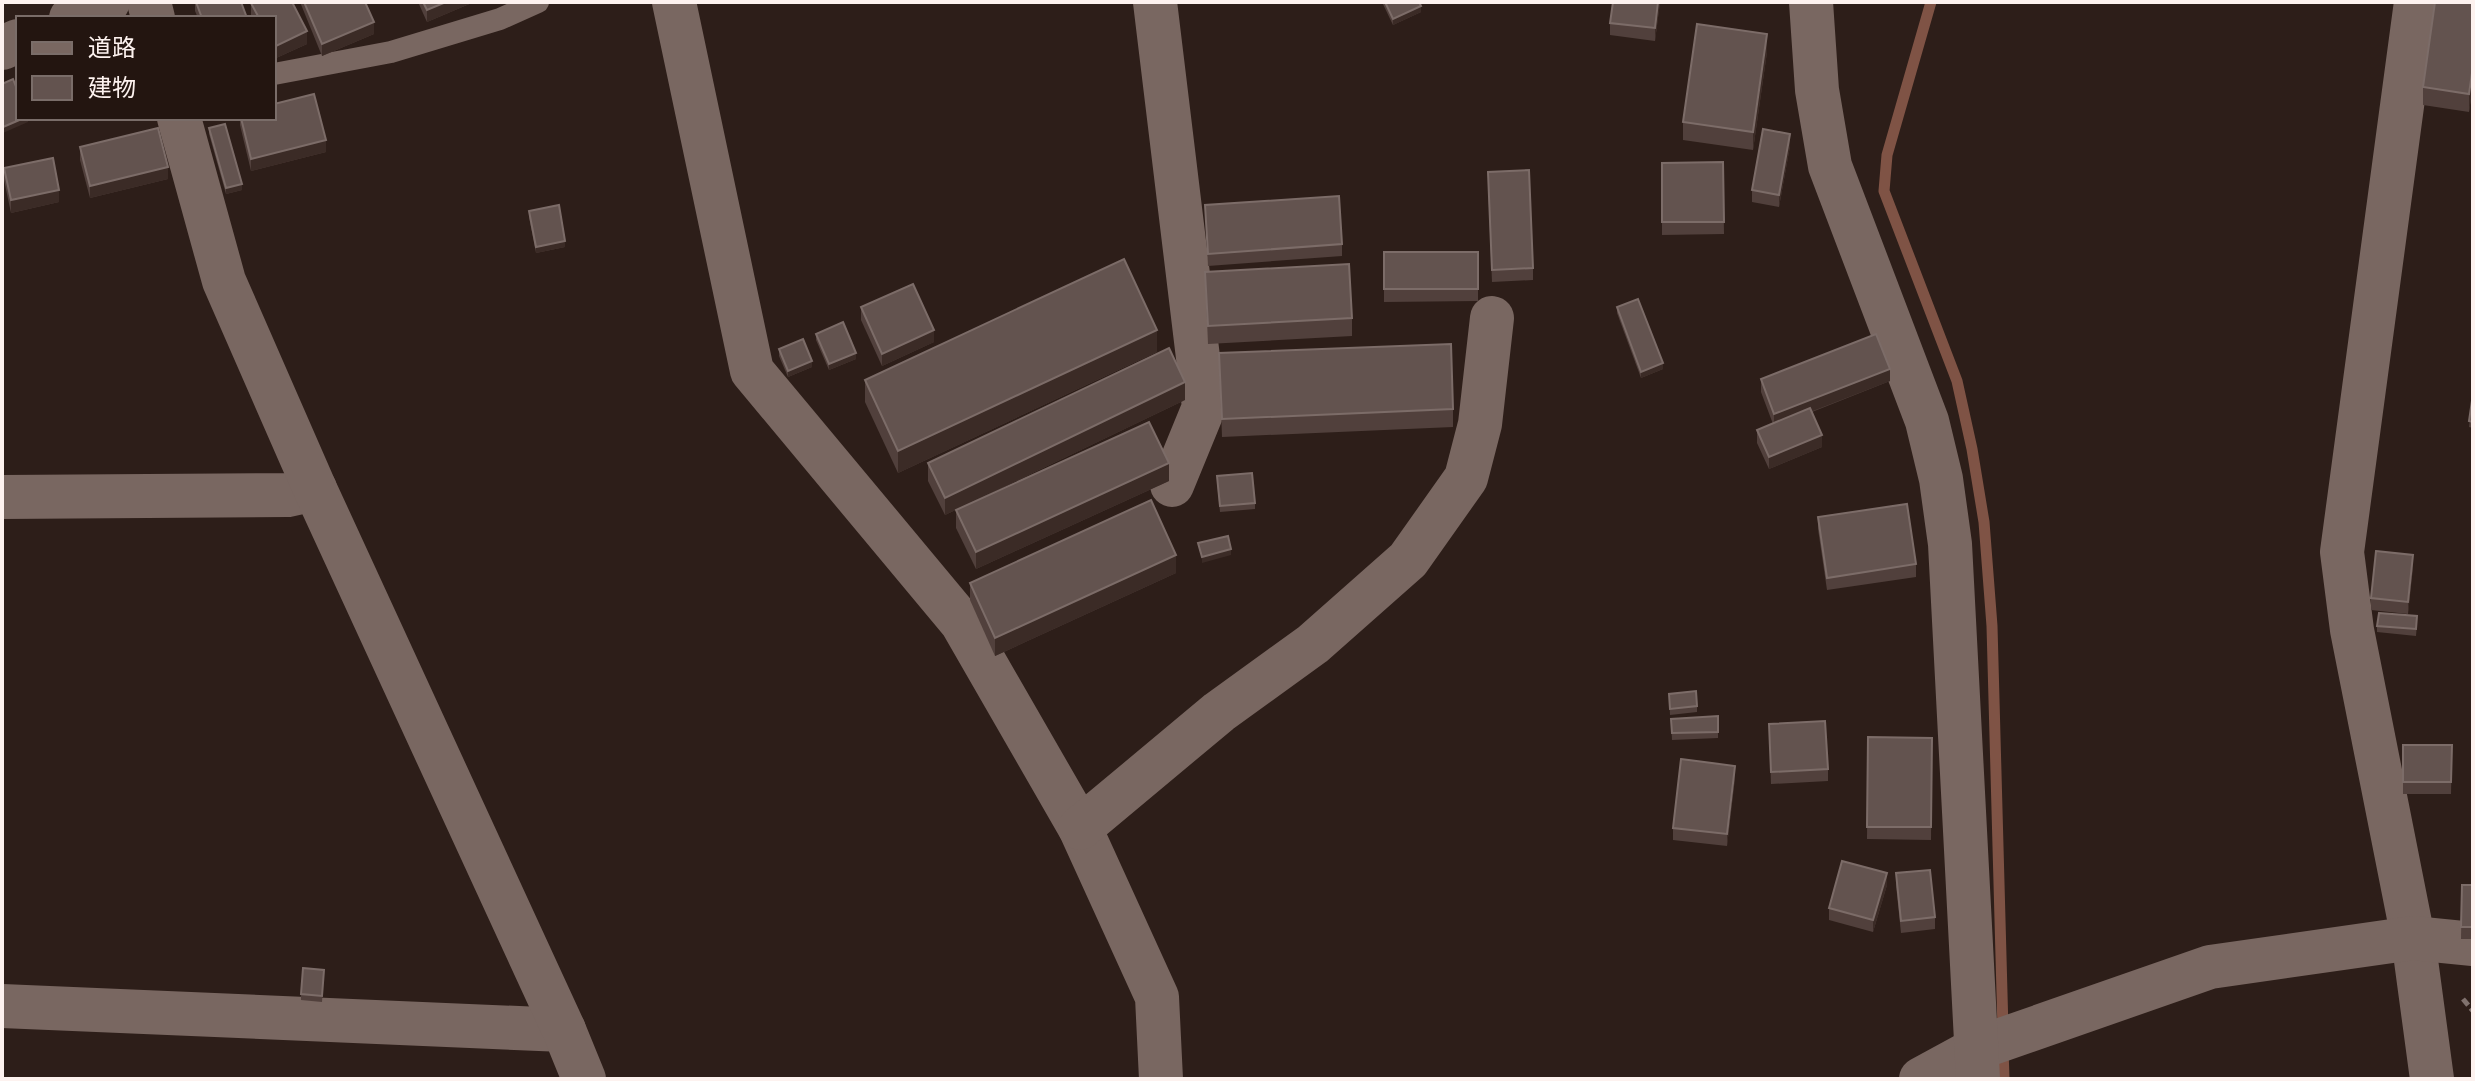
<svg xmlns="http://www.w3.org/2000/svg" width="2475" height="1081" viewBox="0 0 2475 1081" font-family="Mulish,'Noto Sans JP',sans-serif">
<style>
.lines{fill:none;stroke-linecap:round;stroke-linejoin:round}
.stream{stroke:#7f5345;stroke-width:11}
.path{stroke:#80726e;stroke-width:5;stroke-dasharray:8 4;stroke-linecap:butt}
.service{stroke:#796761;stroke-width:22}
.minor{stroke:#796761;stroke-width:44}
.tertiary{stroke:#796761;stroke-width:44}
.wall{fill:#51403c}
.shaded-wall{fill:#3b2b26}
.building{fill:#63534f;stroke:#7c6c68;stroke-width:2}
</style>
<rect width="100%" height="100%" fill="#2d1e19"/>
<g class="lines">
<g class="stream">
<polyline points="1931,2 1887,155 1884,191 1957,381 1972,449 1984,522 1992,626 2003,1030"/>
<polyline points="2003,1048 2004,1079"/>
</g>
<polyline class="path" points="2463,999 2473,1011"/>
<polyline class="service" points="274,74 391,52 500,19 538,2"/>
<g class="minor">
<polyline points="674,2 752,371 962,623 1080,828 1157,997 1161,1079"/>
<polyline points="1155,2 1204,407 1172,485"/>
<polyline points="2416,2 2342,552 2352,630 2413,938 2432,1079"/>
<polyline points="2,497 288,495 315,489"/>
<polyline points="1080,828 1219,712 1313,644 1408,560 1466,478 1480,424 1492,318"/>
<polyline points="2,1006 564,1030"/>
<polyline points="1921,1079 1978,1048 2210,967 2413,938 2473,944"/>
</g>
<g class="tertiary">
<polyline points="149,2 153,18"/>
<polyline points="1811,2 1817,90 1830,166 1927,421 1941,479 1950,544 1978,1079"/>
<polyline points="71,18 108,2"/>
<polyline points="2,48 18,41"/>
<polyline points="179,118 224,281 315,489 564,1030 584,1079"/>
</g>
</g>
<g class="wall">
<polygon points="195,2 241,2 247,18 198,18 195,11"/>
<polygon points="254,2 292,2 307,31 307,44 274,59 274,18 253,18 251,15 251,3"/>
<polygon points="300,2 365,2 374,34 322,56"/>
<polygon points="418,2 474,2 427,22"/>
<polygon points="1382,2 1419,2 1421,12 1393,25"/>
<polygon points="1660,2 1655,41 1610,35 1610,23"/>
<polygon points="2473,2 2473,84 2469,112 2423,105 2423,87"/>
<polygon points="1767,52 1753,150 1683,140 1683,122"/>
<polygon points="240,118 274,118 326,152 251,171 240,125"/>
<polygon points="209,128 242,190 226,194 209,134"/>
<polygon points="1790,146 1779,207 1752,202 1752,190"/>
<polygon points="80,147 168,179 90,198 80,160"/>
<polygon points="1723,162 1724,234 1662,235 1662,163"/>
<polygon points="4,168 59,202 11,213 4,180"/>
<polygon points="1488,184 1533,268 1533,280 1492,282"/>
<polygon points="1205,205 1342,244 1342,256 1208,266"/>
<polygon points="529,211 565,247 536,253 529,217"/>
<polygon points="1384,252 1478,252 1478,301 1384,302"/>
<polygon points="1205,272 1352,318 1352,336 1208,344"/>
<polygon points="861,307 934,342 882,366 861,320"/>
<polygon points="1617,307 1663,369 1641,378 1617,313"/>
<polygon points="816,334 856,359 829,370 816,340"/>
<polygon points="779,349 812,367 788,377 779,356"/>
<polygon points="1157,352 898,473 865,402 865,380"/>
<polygon points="1219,353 1453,409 1453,427 1222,437"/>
<polygon points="1761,379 1890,381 1812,412 1822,447 1769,469 1757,443 1757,430 1773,424 1761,392"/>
<polygon points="2473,394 2473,428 2469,427"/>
<polygon points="1185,400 945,515 928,481 928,463"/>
<polygon points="1169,481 976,569 956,528 956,510"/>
<polygon points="1217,483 1255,503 1255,509 1220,512"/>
<polygon points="1818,517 1916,564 1916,577 1827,590 1818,529"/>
<polygon points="2413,567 2408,614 2371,610 2371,598"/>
<polygon points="1176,573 995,656 970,600 970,583"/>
<polygon points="2417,623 2416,636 2377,632 2377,626"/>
<polygon points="1669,694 1697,706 1697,712 1670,715"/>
<polygon points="1671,719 1718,732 1718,738 1672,740"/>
<polygon points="1769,724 1828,769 1828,781 1771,784"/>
<polygon points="1868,737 1932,738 1931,840 1867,839"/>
<polygon points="2403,745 2452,745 2451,794 2403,794"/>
<polygon points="1735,778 1727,846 1673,840 1673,828"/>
<polygon points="1896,873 1935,917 1935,929 1901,933 1896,885"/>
<polygon points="1887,885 1873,932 1829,920 1829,908"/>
<polygon points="2462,885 2473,885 2473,939 2461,939"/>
<polygon points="324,970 322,1002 301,1000 301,994"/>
</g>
<g class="shaded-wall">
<polygon points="446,2 474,2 427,22 427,10"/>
<polygon points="1658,2 1660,2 1655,41 1655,28"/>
<polygon points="1421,6 1421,12 1393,25 1393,19"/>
<polygon points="374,22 374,34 322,56 322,44"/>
<polygon points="307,31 307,44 274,59 274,47"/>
<polygon points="1767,34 1767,52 1753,150 1753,132"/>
<polygon points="2473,66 2473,84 2469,112 2469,94"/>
<polygon points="24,118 28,118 28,122 3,133 3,127"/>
<polygon points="1790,134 1790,146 1779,207 1779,195"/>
<polygon points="326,140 326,152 251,171 251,159"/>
<polygon points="168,167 168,179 90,198 90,186"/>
<polygon points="242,184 242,190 226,194 226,188"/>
<polygon points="59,190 59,202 11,213 11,200"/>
<polygon points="565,241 565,247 536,253 536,247"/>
<polygon points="934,330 934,342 882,366 882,354"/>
<polygon points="1157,330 1157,352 898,473 898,451"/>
<polygon points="856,353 856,359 829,370 829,364"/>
<polygon points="812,361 812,367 788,377 788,371"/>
<polygon points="1663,363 1663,369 1641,378 1641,372"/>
<polygon points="1890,369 1890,381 1774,426 1774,414"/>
<polygon points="1185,382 1185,400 945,515 945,498"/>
<polygon points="1822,435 1822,447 1769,469 1769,457"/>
<polygon points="1169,463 1169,481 976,569 976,552"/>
<polygon points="1231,549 1231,555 1202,563 1202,557"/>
<polygon points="1176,555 1176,573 995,656 995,638"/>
<polygon points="2413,555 2413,567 2408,614 2408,602"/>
<polygon points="1735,766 1735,778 1727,846 1727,834"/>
<polygon points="1887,873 1887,885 1873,932 1873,920"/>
</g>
<g class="building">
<polygon points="196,2 241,2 247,18 202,18"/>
<polygon points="254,2 292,2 307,31 274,47 274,18 259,18 251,3"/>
<polygon points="304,2 365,2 374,22 322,44"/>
<polygon points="423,2 446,2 427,10"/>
<polygon points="1385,2 1419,2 1421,6 1393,19"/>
<polygon points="1613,2 1658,2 1655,28 1610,23"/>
<polygon points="2435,2 2473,2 2473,66 2469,94 2423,87"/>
<polygon points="1697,24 1767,34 1753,132 1683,122"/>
<polygon points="13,79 18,92 18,118 24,118 3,127 2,123 2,84"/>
<polygon points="314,94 326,140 251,159 241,118 274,118 274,104"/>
<polygon points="225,124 242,184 226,188 209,128"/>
<polygon points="158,128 168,167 90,186 80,147"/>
<polygon points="1763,129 1790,134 1779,195 1752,190"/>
<polygon points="53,158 59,190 11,200 4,168"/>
<polygon points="1723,162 1724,222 1662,222 1662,163"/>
<polygon points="1529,170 1533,268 1492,270 1488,172"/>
<polygon points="1339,196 1342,244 1208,254 1205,205"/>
<polygon points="559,205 565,241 536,247 529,211"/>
<rect x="1384" y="252" width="94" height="37"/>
<polygon points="1124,259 1157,330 898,451 865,380"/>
<polygon points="1349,264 1352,318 1208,326 1205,272"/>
<polygon points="913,284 934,330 882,354 861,307"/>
<polygon points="1638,299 1663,363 1641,372 1617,307"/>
<polygon points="843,322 856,353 829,364 816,334"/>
<polygon points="1876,334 1890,369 1774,414 1761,379"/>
<polygon points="803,339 812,361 788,371 779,349"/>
<polygon points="1451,344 1453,409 1222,419 1219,353"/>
<polygon points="1169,348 1185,382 945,498 928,463"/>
<polygon points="2473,394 2473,422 2469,421"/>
<polygon points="1810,408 1822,435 1769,457 1757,430"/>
<polygon points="1149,422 1169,463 976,552 956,510"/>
<polygon points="1252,473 1255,503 1220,506 1217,476"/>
<polygon points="1151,500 1176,555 995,638 970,583"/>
<polygon points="1907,504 1916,564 1827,578 1818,517"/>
<polygon points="1228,536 1231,549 1202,557 1198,543"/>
<polygon points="2376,551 2413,555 2408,602 2371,598"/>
<polygon points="2379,613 2417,616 2416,629 2377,626"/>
<polygon points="1696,691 1697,706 1670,709 1669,694"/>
<polygon points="1718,716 1718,732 1672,733 1671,719"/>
<polygon points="1825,721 1828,769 1771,772 1769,724"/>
<polygon points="1868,737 1932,738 1931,827 1867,827"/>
<polygon points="2403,745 2452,745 2451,782 2403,782"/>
<polygon points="1681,759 1735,766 1727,834 1673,828"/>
<polygon points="1842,861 1887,873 1873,920 1829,908"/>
<polygon points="1930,870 1935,917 1901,921 1896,873"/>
<polygon points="2462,885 2473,885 2473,927 2461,927"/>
<polygon points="303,968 324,970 322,996 301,994"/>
</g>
<rect width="2475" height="1081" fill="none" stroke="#fdf2ef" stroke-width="8"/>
<rect x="16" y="16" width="260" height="104" fill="#231510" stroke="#7a6d69" stroke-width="2"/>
<rect x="32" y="42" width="40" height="12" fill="#796761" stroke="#7a6d69" stroke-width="2"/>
<text x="88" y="56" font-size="24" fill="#fdf2ef">道路</text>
<rect x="32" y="76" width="40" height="24" fill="#63534f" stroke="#7a6d69" stroke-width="2"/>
<text x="88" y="96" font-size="24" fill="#fdf2ef">建物</text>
</svg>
